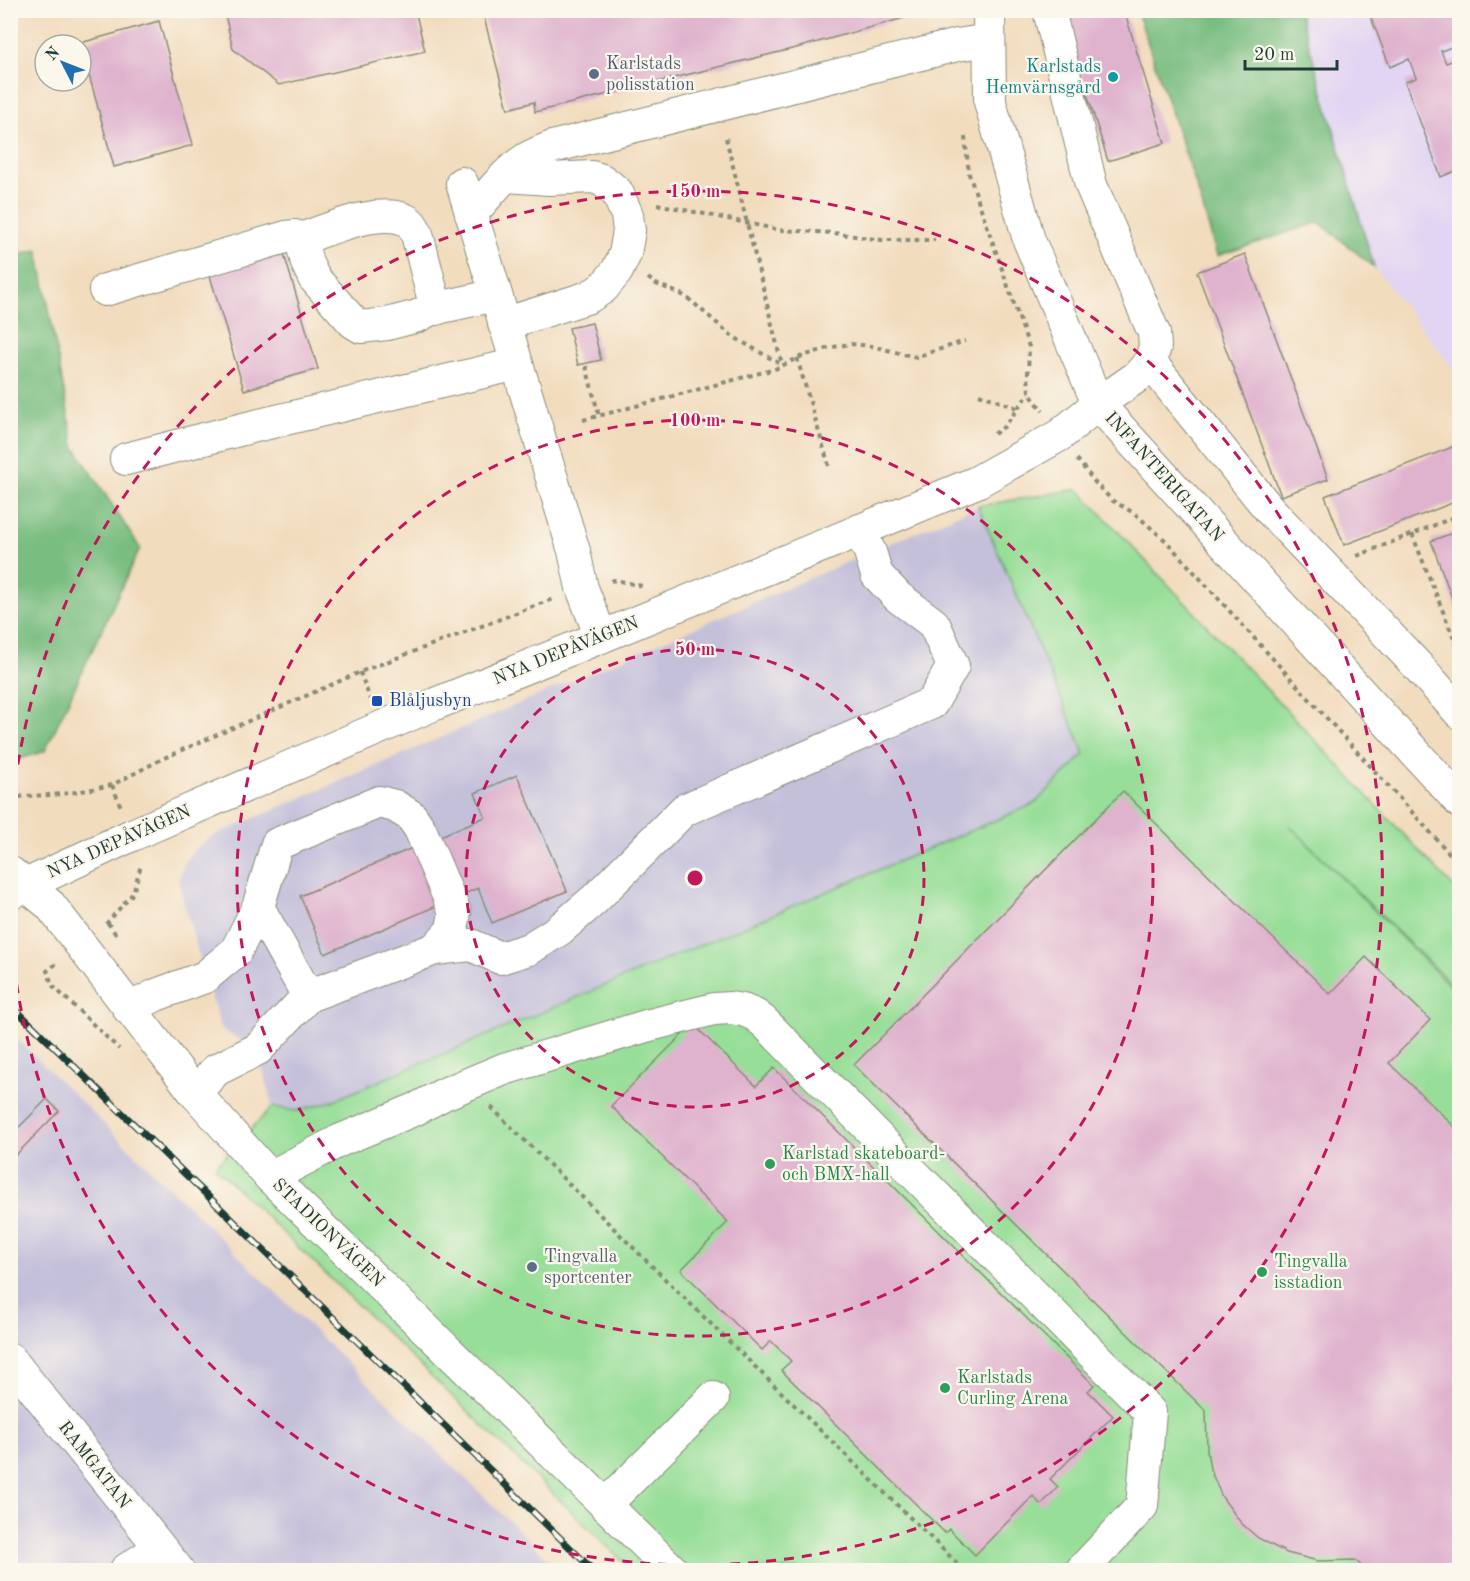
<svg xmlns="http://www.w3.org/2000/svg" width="1470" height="1581" viewBox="0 0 1470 1581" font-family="'Old Standard TT',serif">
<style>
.built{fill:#e2d4f3}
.industrial{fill:#c5c0da}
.green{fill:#97de98;stroke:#5b8e66;stroke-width:1.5}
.forest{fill:#79bd80;stroke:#4c7d5a;stroke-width:1.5}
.building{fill:#dfb2ce}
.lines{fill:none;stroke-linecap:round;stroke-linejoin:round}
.minor-casing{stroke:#888c79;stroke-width:34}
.path{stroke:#888c79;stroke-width:4;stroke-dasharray:4.5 4.5;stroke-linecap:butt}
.minor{stroke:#fff;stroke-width:32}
.rail-casing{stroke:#1f3d34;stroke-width:7}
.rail{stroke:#fbf7ec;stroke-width:4.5;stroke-dasharray:14;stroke-linecap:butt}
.ring{fill:none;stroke:#c2185b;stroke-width:3;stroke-dasharray:10 8}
.service-dot{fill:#5c6f8a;stroke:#fbf7ec;stroke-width:2}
.culture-dot{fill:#0f9aa8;stroke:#fbf7ec;stroke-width:2}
.transit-dot{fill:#1a4fb4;stroke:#fbf7ec;stroke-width:2}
.leisure-dot{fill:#2e9e5b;stroke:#fbf7ec;stroke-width:2}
.labels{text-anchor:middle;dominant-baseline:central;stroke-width:4.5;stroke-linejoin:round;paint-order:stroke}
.service-label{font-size:18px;fill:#4e5e75;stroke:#fbf7ec;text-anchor:start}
.culture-label{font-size:18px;fill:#0d838f;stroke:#fbf7ec;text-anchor:end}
.street-label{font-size:18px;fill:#1f3d34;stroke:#fbf7ec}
.transit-label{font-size:18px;fill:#164399;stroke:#fbf7ec;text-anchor:start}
.leisure-label{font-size:18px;fill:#27864d;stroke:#fbf7ec;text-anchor:start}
.centre{fill:#c2185b;stroke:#fbf7ec;stroke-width:3}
.ring-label{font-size:18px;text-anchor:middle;font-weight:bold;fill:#c2185b;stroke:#fbf7ec;stroke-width:4.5;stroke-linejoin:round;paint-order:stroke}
</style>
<rect width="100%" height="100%" fill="#fbf7ec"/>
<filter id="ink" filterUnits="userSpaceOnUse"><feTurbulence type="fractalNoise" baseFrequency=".0167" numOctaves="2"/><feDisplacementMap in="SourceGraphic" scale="12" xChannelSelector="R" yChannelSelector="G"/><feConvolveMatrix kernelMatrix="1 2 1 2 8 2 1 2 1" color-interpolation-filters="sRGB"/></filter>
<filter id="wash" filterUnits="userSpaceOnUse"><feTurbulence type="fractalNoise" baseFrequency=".008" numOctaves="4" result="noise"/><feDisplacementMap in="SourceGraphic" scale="24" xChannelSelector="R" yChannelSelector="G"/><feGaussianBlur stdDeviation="1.35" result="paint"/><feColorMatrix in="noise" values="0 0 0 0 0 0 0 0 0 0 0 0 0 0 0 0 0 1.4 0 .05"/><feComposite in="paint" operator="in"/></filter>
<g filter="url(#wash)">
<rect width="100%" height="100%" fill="#f2dcbe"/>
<polygon class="built" points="1299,11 1459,11 1459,376 1374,267"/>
<g class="industrial">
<polygon points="978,506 1085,754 1034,804 332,1101 297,1111 272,1107 258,1049 222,1030 205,977 178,882 184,864 194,850 213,836 870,552"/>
<polygon points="10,1032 157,1176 559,1570 11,1570"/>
</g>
<polygon class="green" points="1078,489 1459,893 1459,992 1289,825 1459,995 1459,1570 632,1570 215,1167 272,1107 297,1111 332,1101 1034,804 1085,754 978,506"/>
<g class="forest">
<polygon points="1137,11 1299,11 1374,267 1319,222 1217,256 1199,194"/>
<polygon points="38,250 74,446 140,548 45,751 11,762 11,256"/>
</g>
<g id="blocks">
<g class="building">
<polygon points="224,10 415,10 425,51 279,85 233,49"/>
<polygon points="482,10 929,10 929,11 800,47 535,112 534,102 508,109"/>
<polygon points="1061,10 1124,10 1165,143 1108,161"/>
<polygon points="1368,10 1460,10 1460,44 1441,51 1446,63 1460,58 1460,169 1441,177 1405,82 1416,78 1409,59 1390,67"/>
<polygon points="159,21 193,145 114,167 81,45 77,44"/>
<polygon points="284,254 318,369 244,390 210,276"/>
<polygon points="1245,254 1328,479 1281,496 1197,272"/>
<polygon points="592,323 601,360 578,365 569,328"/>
<polygon points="1460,444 1460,500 1344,545 1325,496"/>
<polygon points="1460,530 1460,617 1459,617 1431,541"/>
<polygon points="517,775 567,891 492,923 478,888 325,954 300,896 485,817 475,793"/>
<polygon points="1123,791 1330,994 1366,957 1430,1020 1389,1063 1460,1132 1460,1570 1366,1570 1355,1560 1318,1561 1287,1553 1258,1538 1241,1523 1222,1497 1210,1469 1207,1450 1206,1411 854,1065"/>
<polygon points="693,1024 756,1086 774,1068 1094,1385 1088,1391 1113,1416 1050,1479 1058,1487 1041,1505 1033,1496 975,1555 949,1529 945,1533 781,1370 791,1361 771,1341 762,1350 681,1270 728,1222 611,1106"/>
<polygon points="47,1099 59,1111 10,1161 10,1136"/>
</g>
</g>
</g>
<g filter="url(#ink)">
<use href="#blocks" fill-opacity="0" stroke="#888c79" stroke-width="1.5"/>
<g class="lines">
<g class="minor-casing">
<g id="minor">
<polyline points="989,10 990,102 1029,240 1098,404 1460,802"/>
<polyline points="462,183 574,551 582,588 601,637"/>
<path d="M471,214C488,196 504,173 526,159C534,154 543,151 552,147L957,45L989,40"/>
<path d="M301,239C327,230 379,207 406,220C412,223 414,228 417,234L436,309"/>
<polyline points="105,290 286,237 295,236 301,239 307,263 314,278 353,322 361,327 387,324 418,316 429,310 496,295"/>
<polyline points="504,324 589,297 603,288 617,271 625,254 629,231 627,215 617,192 602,180 592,177 549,179 506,176"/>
<polyline points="1150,362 1269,509 1414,662 1460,713"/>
<polyline points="126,459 243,429 517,364"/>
<polyline points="11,873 50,905 195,1093 270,1177 672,1570"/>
<polyline points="10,894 26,885 132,835 435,704 601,637 977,482 1060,435 1098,404 1138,376 1150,362 1155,347 1154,333 1091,185 1049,10"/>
<polyline points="258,907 308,996"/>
<polyline points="129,1009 156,995 205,977 236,951 258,907 277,844 379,802 395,806 411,816 420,829 455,912 452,930 435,949"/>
<polyline points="195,1093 216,1070 258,1049 308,996 435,949 471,945 500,958 529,949 559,930 594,900 684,810 932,703 953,666 934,624 898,597 877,575 870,552 860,530"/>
<polyline points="270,1177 341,1140 416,1109 444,1094 504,1069 646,1026 714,1009 730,1008 743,1010 755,1015 764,1022 1150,1412 1142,1506 1082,1570"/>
<polyline points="10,1359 178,1570"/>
<polyline points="605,1505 713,1398"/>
<polyline points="126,1570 160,1548"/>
</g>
</g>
<g class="path">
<polyline points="965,137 969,174 1029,347 1028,374 1029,393 1043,411"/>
<polyline points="726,138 782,365"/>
<polyline points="657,204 780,230 834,233 882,240 935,240"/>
<polyline points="648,278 656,284 681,294 690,300 732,336 782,365"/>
<polyline points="797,358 829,466"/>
<polyline points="586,366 599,416"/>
<polyline points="979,394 1017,408"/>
<polyline points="583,420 775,369 800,357 828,348 851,344 871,346 916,357 965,341"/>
<polyline points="994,434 1005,426 1029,393"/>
<polyline points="1077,459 1097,485 1113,501 1134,513 1166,541 1460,865"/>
<polyline points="1412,534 1460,654"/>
<polyline points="1357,556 1460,515"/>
<polyline points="611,581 615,580 642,586"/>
<polyline points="360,672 370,699"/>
<polyline points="112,785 121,807"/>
<polyline points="10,799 24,796 53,795 77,792 112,785 164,758 365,670 553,599"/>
<polyline points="108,923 117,936"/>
<polyline points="106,924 133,893 141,865"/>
<polyline points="56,964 47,971 53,986 119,1049"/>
<polyline points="491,1107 672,1286 964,1570"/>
</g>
<use href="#minor" class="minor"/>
<g class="rail-casing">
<polyline id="rail" points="10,1004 593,1570"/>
</g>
<use href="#rail" class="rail"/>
</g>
</g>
<g class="ring">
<circle cx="695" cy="878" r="229"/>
<circle cx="695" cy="878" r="458"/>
<path d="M11 818A687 687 0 1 1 11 938"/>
</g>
<g class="service-dot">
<circle cx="594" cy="74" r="6"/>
<circle cx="532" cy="1267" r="6"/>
</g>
<circle class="culture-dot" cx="1113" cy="77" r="6"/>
<rect class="transit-dot" x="371" y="695" width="12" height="12" rx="3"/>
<g class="leisure-dot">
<circle cx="770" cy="1164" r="6"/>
<circle cx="1262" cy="1272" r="6"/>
<circle cx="945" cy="1388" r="6"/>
</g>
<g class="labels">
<g class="service-label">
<text x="606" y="64">Karlstads<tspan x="606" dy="21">polisstation</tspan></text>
<text x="544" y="1257">Tingvalla<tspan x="544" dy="21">sportcenter</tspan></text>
</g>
<g class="culture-label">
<text x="1101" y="67">Karlstads<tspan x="1101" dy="21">Hemvärnsgård</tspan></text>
</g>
<g class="street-label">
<text transform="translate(1164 477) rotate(48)">INFANTERIGATAN</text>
<text transform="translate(566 651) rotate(-22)">NYA DEPÅVÄGEN</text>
<text transform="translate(119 842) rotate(-24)">NYA DEPÅVÄGEN</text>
<text transform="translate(328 1233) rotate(44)">STADIONVÄGEN</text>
<text transform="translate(94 1465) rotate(52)">RAMGATAN</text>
</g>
<g class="transit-label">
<text x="389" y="701">Blåljusbyn</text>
</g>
<g class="leisure-label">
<text x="782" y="1154">Karlstad skateboard-<tspan x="782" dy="21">och BMX-hall</tspan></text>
<text x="1274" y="1262">Tingvalla<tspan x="1274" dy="21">isstadion</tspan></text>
<text x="957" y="1378">Karlstads<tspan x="957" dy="21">Curling Arena</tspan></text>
</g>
</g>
<circle cx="695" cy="878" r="9" class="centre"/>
<g class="ring-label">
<text x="695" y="197">150 m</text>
<text x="695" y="426">100 m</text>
<text x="695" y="655">50 m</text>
</g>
<rect width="1470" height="1581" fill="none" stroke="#fbf7ec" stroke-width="36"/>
<g transform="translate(63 63) rotate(312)"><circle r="28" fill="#fbf7ec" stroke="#a3ada2" stroke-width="1.5"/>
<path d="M0-4.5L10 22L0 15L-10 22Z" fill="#1f6fb2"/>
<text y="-9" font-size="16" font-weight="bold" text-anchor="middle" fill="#1f3d34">N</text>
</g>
<path d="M1245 60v9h92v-9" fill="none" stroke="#1f3d34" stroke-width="3"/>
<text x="1254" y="60" font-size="18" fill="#1f3d34" stroke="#fbf7ec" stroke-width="4.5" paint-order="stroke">20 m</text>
</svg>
